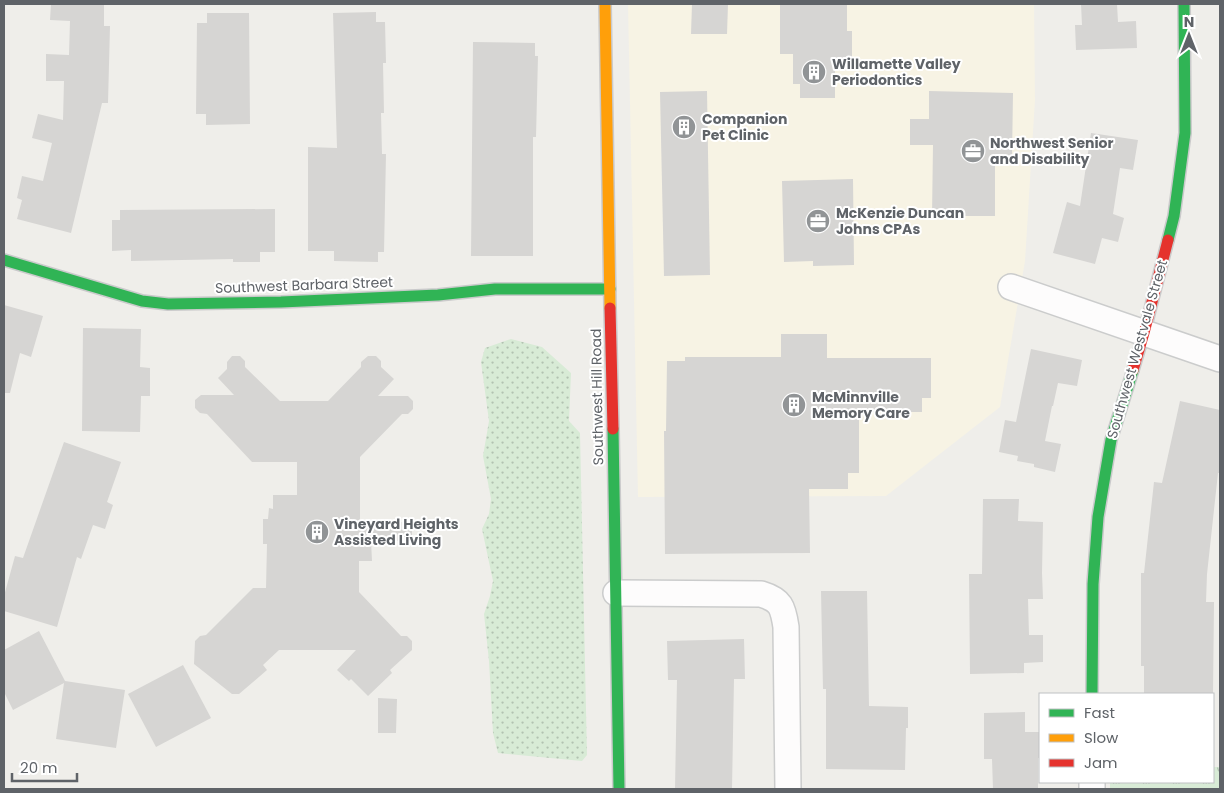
<svg xmlns="http://www.w3.org/2000/svg" width="1224" height="793" viewBox="0 0 1224 793" font-family="Poppins,sans-serif">
<style>
.commercial{fill:#f7f3e4}
.grass{fill:url(#grass-dots)}
.park{fill:url(#park-tufts)}
.building{fill:#d6d5d3}
.lines{fill:none;stroke-linecap:round;stroke-linejoin:round}
.street-casing{stroke:#cbcccc;stroke-width:28}
.fast-casing{stroke:#cacacb;stroke-width:14}
.slow-casing{stroke:#cacacb;stroke-width:14}
.jam-casing{stroke:#cacacb;stroke-width:14}
.street{stroke:#fdfcfc;stroke-width:25}
.fast{stroke:#30b455;stroke-width:11}
.slow{stroke:#ff9f0a;stroke-width:11}
.jam{stroke:#e5322d;stroke-width:11}
.labels{text-anchor:middle;dominant-baseline:central;stroke-width:4;stroke-linejoin:round;paint-order:stroke}
.poi-label{font-size:14px;font-weight:bold;fill:#5f6368;stroke:#fff;text-anchor:start}
.street-label{font-size:14px;fill:#5f6368;stroke:#fff}
</style>
<defs>
<pattern id="grass-dots" width="8" height="8" patternUnits="userSpaceOnUse" patternTransform="scale(1.25)"><rect width="8" height="8" fill="#d8ebd6"/><path d="M2 2h.1M6 6h.1" fill="none" stroke="#b2c2b1" stroke-width="1.8" stroke-linecap="round"/></pattern>
<pattern id="park-tufts" width="24" height="20" patternUnits="userSpaceOnUse" patternTransform="scale(1.25)"><rect width="24" height="20" fill="#d8ebd6"/><path d="M3 7l-1-3M5 7V3M7 7l1-3M15 17l-1-3M17 17v-4M19 17l1-3" fill="none" stroke="#b2c2b1"/></pattern>
</defs>
<rect width="100%" height="100%" fill="#efeeea"/>
<polygon class="commercial" points="628,4 1034,4 1035,100 1025,261 1000,407 886,496 638,497"/>
<polygon class="grass" points="511,339 542,347 571,373 569,421 580,433 587,755 582,761 498,753 493,733 489,661 484,614 490,596 493,581 482,529 489,514 491,499 483,456 489,421 481,362 485,348"/>
<polygon class="park" points="1213,767 1220,767 1220,789 1110,789 1110,782 1213,782"/>
<g class="building">
<polygon points="51,4 104,4 104,26 110,26 108,103 102,103 71,233 17,219 22,200 17,198 22,176 43,181 52,143 32,138 38,114 63,120 64,81 46,81 46,54 69,55 70,21 50,20"/>
<polygon points="692,4 728,4 727,34 691,34"/>
<polygon points="780,4 847,4 847,31 852,31 852,60 835,60 835,98 800,98 800,84 793,84 793,54 780,54"/>
<polygon points="1081,4 1117,4 1118,22 1136,21 1137,48 1076,50 1075,25 1082,25"/>
<polygon points="376,12 376,22 385,22 386,63 383,63 384,113 381,113 382,154 386,154 384,252 378,252 378,262 334,261 334,251 308,251 308,147 337,148 333,13"/>
<polygon points="207,13 249,13 250,124 206,125 206,114 196,114 197,23 207,23"/>
<polygon points="473,42 535,43 535,56 538,56 536,137 533,137 533,256 471,256"/>
<polygon points="707,91 710,275 664,276 660,92"/>
<polygon points="929,91 1013,93 1012,157 995,157 995,216 932,216 933,145 910,145 910,119 929,119"/>
<polygon points="1091,133 1138,140 1133,170 1120,168 1113,214 1124,218 1118,242 1102,238 1095,264 1053,253 1067,202 1080,206"/>
<polygon points="853,179 854,265 813,266 813,261 784,262 782,181"/>
<polygon points="275,209 275,252 260,252 260,262 233,262 233,259 131,261 131,250 112,251 112,220 120,220 120,210"/>
<polygon points="4,305 43,316 31,357 20,353 10,393 4,393"/>
<polygon points="83,328 141,329 140,367 150,368 150,396 141,396 140,432 82,431"/>
<polygon points="781,334 827,334 827,358 931,358 931,398 922,398 922,412 859,412 859,473 848,473 848,489 809,489 810,553 665,554 664,431 666,431 667,361 685,361 685,357 781,357"/>
<polygon points="1031,349 1082,360 1077,386 1058,383 1053,406 1052,406 1045,441 1061,444 1055,472 1034,467 1034,464 1017,461 1018,456 999,452 1005,420 1016,422"/>
<polygon points="232,356 240,356 245,361 245,367 280,401 328,401 361,367 361,362 368,356 376,356 381,361 381,367 394,379 378,396 408,396 413,401 413,409 408,414 402,414 360,457 360,522 412,522 412,541 371,541 372,561 359,561 359,592 401,636 407,636 412,641 412,650 390,670 392,673 368,696 351,679 349,681 337,670 356,650 279,650 263,665 267,670 239,694 232,694 194,664 195,641 200,636 206,635 253,588 266,588 267,544 263,544 263,519 268,519 269,508 273,509 273,495 297,495 297,462 252,462 207,414 200,413 195,408 195,400 201,395 234,395 218,378 227,369 227,362"/>
<polygon points="1180,401 1220,410 1220,473 1218,473 1207,574 1206,602 1214,602 1213,694 1144,694 1144,666 1141,666 1141,573 1144,573 1154,482 1162,483"/>
<polygon points="64,442 121,462 107,502 113,505 105,529 93,525 81,559 77,557 57,627 4,611 4,596 15,556 23,558"/>
<polygon points="983,499 1019,499 1018,521 1043,522 1042,573 1043,599 1028,599 1029,635 1043,635 1043,662 1024,663 1024,673 970,674 969,574 982,574"/>
<polygon points="821,591 867,591 869,706 908,707 908,728 906,728 905,770 826,769 826,689 823,689"/>
<polygon points="39,631 65,681 125,690 116,748 56,739 64,683 13,710 4,692 4,650"/>
<polygon points="744,639 745,679 734,679 732,789 675,789 677,680 668,680 667,641"/>
<polygon points="183,665 211,718 156,747 128,694"/>
<polygon points="378,698 397,699 396,733 378,733"/>
<polygon points="1025,712 1025,732 1040,732 1040,758 1038,758 1038,789 993,789 992,759 984,759 984,713"/>
</g>
<g class="lines">
<g class="street-casing">
<g id="street">
<polyline points="1011,287 1220,359"/>
<path d="M616,593L761,594C781,600 783,607 786,627L788,789"/>
<polyline points="1092,789 1092,782"/>
</g>
</g>
<g class="fast-casing">
<g id="fast">
<polyline points="1168,240 1174,216 1185,133 1184,4"/>
<polyline points="4,260 142,301 168,304 281,302 438,295 495,289 610,289"/>
<polyline points="613,429 619,789"/>
<polyline points="1092,694 1093,584 1098,517 1111,440 1133,370"/>
</g>
</g>
<g class="slow-casing">
<polyline id="slow" points="605,4 610,308"/>
</g>
<g class="jam-casing">
<g id="jam">
<polyline points="610,308 613,429"/>
<polyline points="1133,370 1144,333 1168,240"/>
</g>
</g>
<use href="#street" class="street"/>
<use href="#fast" class="fast"/>
<use href="#slow" class="slow"/>
<use href="#jam" class="jam"/>
</g>
<defs>
<g id="building-disc" transform="scale(1.25)"><circle r="9.5" fill="#919496" stroke="#fff"/><path d="M-4-6H4V6H1V3H-1V6H-4ZM-2.5-4.3h1.7v1.8h-1.7ZM.8-4.3h1.7v1.8H.8ZM-2.5-1h1.7V.8h-1.7ZM.8-1h1.7V.8H.8Z" fill="#fff"/></g>
<g id="office-disc" transform="scale(1.25)"><circle r="9.5" fill="#919496" stroke="#fff"/><path d="M-6-3h4V-5.5h4V-3h4V5H-6ZM-1-4.5V-3h2v-1.5ZM-6 0V1H6V0Z" fill="#fff"/></g>
</defs>
<g fill-rule="evenodd">
<use href="#building-disc" x="814" y="72"/>
<use href="#building-disc" x="684" y="127"/>
<use href="#office-disc" x="973" y="151"/>
<use href="#office-disc" x="818" y="221"/>
<use href="#building-disc" x="794" y="405"/>
<use href="#building-disc" x="317" y="532"/>
</g>
<g class="labels">
<g class="poi-label">
<text x="832" y="64">Willamette Valley<tspan x="832" dy="16">Periodontics</tspan></text>
<text x="702" y="119">Companion<tspan x="702" dy="16">Pet Clinic</tspan></text>
<text x="990" y="143">Northwest Senior<tspan x="990" dy="16">and Disability</tspan></text>
<text x="836" y="213">McKenzie Duncan<tspan x="836" dy="16">Johns CPAs</tspan></text>
<text x="812" y="397">McMinnville<tspan x="812" dy="16">Memory Care</tspan></text>
<text x="334" y="524">Vineyard Heights<tspan x="334" dy="16">Assisted Living</tspan></text>
</g>
<g class="street-label">
<text transform="translate(304 285) rotate(-2)">Southwest Barbara Street</text>
<text transform="translate(1137 349) rotate(-74)">Southwest Westvale Street</text>
<text transform="translate(597 397) rotate(-91)">Southwest Hill Road</text>
</g>
</g>
<rect width="1224" height="793" fill="none" stroke="#5f6368" stroke-width="10"/>
<rect x="1039" y="693" width="175" height="90" fill="#ffffff" stroke="#bfc1c3"/>
<rect x="1049" y="709" width="25" height="8" fill="#30b455" stroke="#bfc1c3"/>
<text x="1084" y="718" font-size="15" fill="#5f6368">Fast</text>
<rect x="1049" y="734" width="25" height="8" fill="#ff9f0a" stroke="#bfc1c3"/>
<text x="1084" y="743" font-size="15" fill="#5f6368">Slow</text>
<rect x="1049" y="759" width="25" height="8" fill="#e5322d" stroke="#bfc1c3"/>
<text x="1084" y="768" font-size="15" fill="#5f6368">Jam</text>
<g transform="translate(1189 35)" stroke="#ffffff" stroke-width="4" paint-order="stroke">
<path d="M0-4L9 19L0 12L-9 19Z" fill="#5f6368"/>
<text y="-8" font-size="14" font-weight="bold" text-anchor="middle" fill="#5f6368">N</text>
</g>
<path d="M12 773v8h65v-8" fill="none" stroke="#5f6368" stroke-width="2.5"/>
<text x="20" y="773" font-size="15" fill="#5f6368" stroke="#ffffff" stroke-width="4" paint-order="stroke">20 m</text>
</svg>
